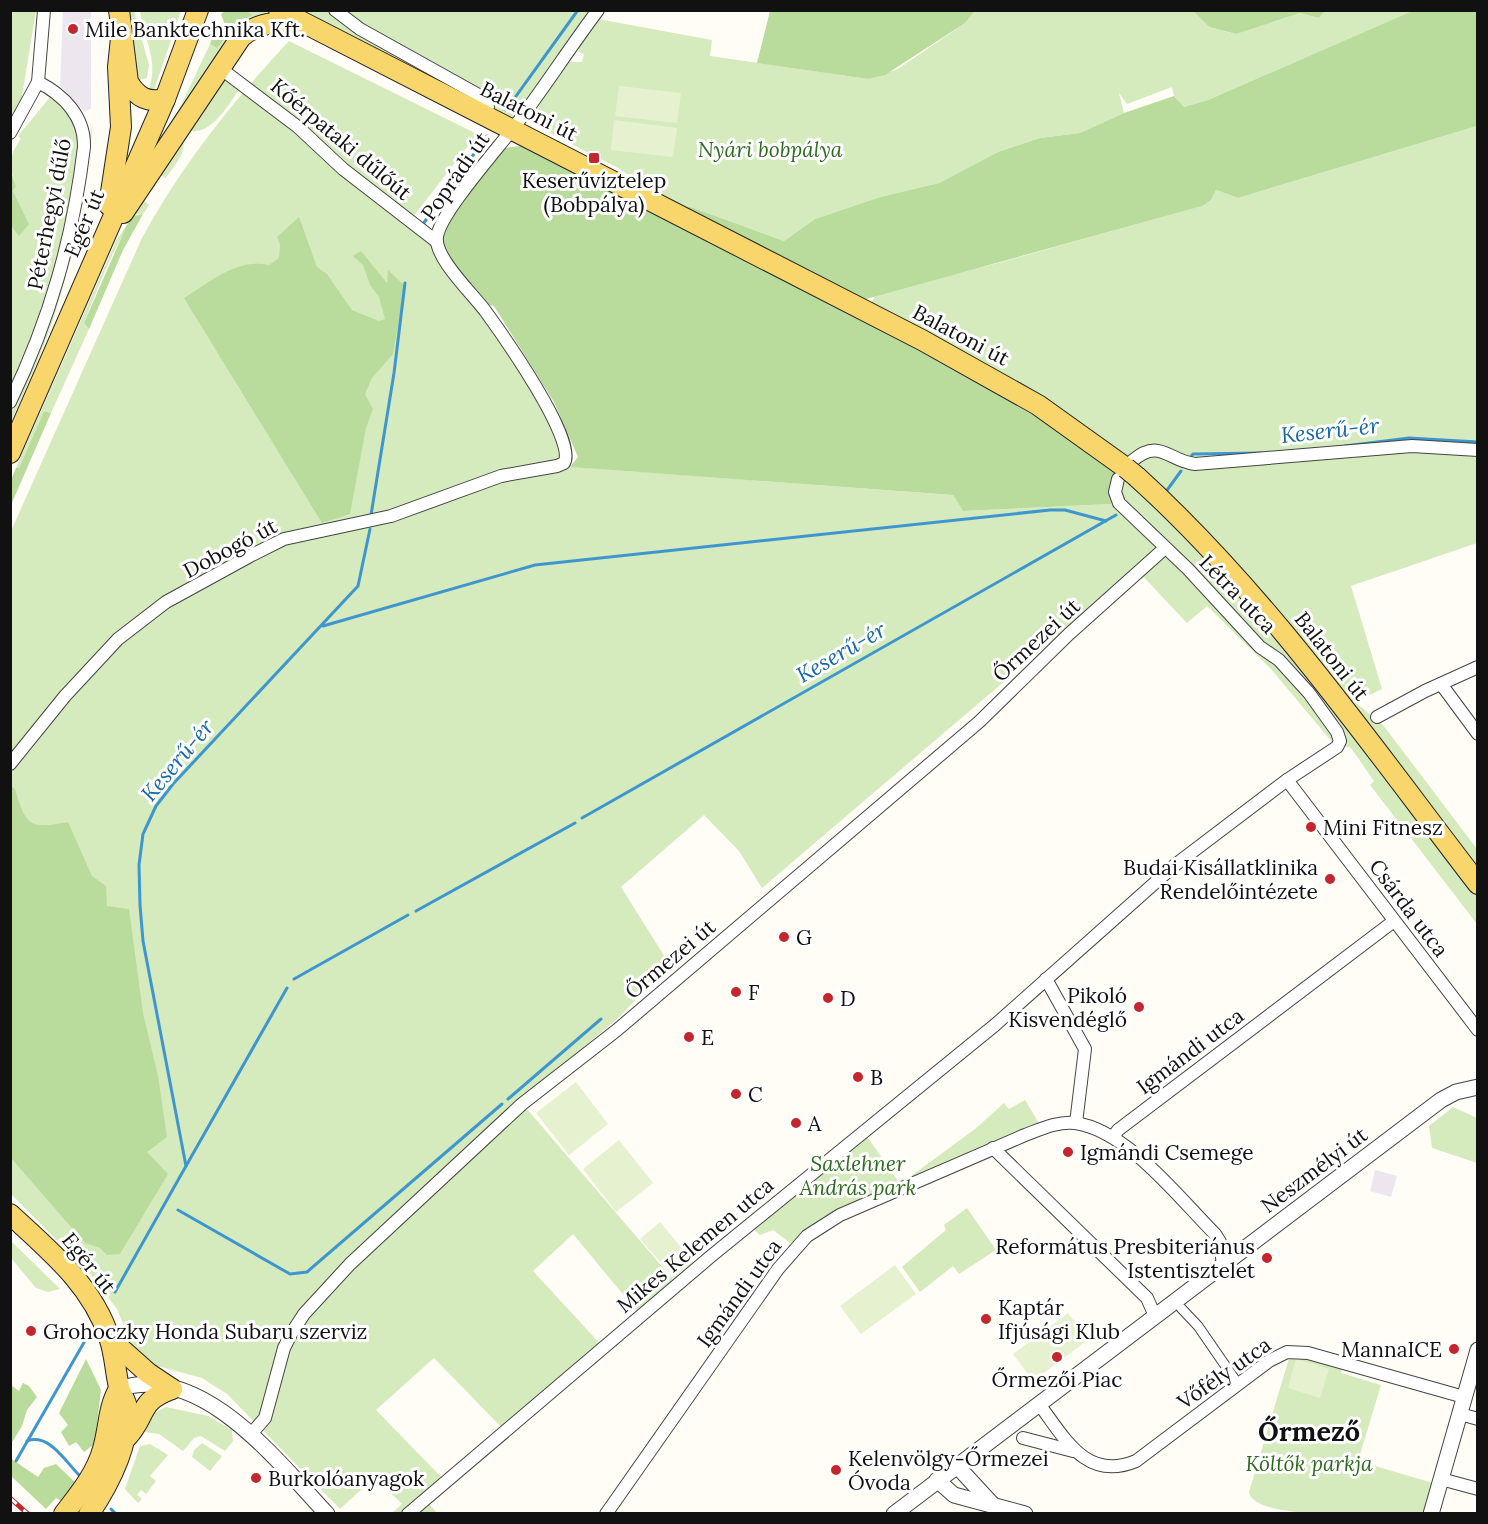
<svg xmlns="http://www.w3.org/2000/svg" width="1488" height="1524" viewBox="0 0 1488 1524" font-family="Lora,serif">
<style>
.industrial{fill:#eee6ef}
.green{fill:#d5ebbd}
.forest{fill:#b9dc9c}
.pitch{fill:#e6f2cf}
.lines{fill:none;stroke-linecap:round;stroke-linejoin:round}
.stream{stroke:#3f96cf;stroke-width:3}
.pedestrian-casing{stroke:#444;stroke-width:11}
.minor-casing{stroke:#444;stroke-width:14}
.tertiary-casing{stroke:#444;stroke-width:17}
.primary-casing{stroke:#222;stroke-width:22}
.pedestrian{stroke:#fff;stroke-width:9}
.minor{stroke:#fff;stroke-width:12}
.tertiary{stroke:#fff;stroke-width:15}
.primary{stroke:#f9d66b;stroke-width:20}
.rail-casing{stroke:#c4262e;stroke-width:5}
.rail{stroke:#fff;stroke-width:3;stroke-dasharray:9;stroke-linecap:butt}
.primary-bridge-casing{stroke:#222;stroke-width:22;stroke-linecap:butt}
.primary-bridge{stroke:#f9d66b;stroke-width:20}
.poi-dot{fill:#c4262e;stroke:#fff;stroke-width:2}
.labels{text-anchor:middle;dominant-baseline:central;stroke-width:6;stroke-linejoin:round;paint-order:stroke}
.poi-label{font-size:21px;fill:#111;stroke:#fff;text-anchor:start}
.street-label{font-size:21px;fill:#111;stroke:#fff}
.park-label{font-size:21px;font-style:italic;fill:#2f6b1f;stroke:#fff}
.water-label{font-size:22px;font-style:italic;fill:#1768a6;stroke:#fff}
.district-label{font-size:27px;font-weight:bold;fill:#111;stroke:#fff}
</style>
<rect width="100%" height="100%" fill="#fffdf5"/>
<g class="industrial">
<polygon points="63,11 91,11 91,108 85,112 60,86"/>
<polygon points="1375,1170 1397,1176 1391,1197 1370,1191"/>
</g>
<g class="green">
<polygon points="11,11 36,11 21,102 11,122"/>
<polygon points="130,11 134,11 149,65 147,78 137,81"/>
<path d="M140,11H181L153,93L148,92C160,62 144,40 140,11Z"/>
<polygon points="247,11 263,11 271,15 173,122 210,44 217,48 236,25 251,15"/>
<polygon points="304,11 333,11 482,103 424,77 400,61"/>
<polygon points="339,11 598,11 513,129 487,107"/>
<polygon points="975,11 1193,11 1209,27 1235,34 1300,13 1319,18 1325,11 1412,11 1208,100 1184,107 1174,96 1172,87 1127,104 1119,93 1124,113 1080,133 1040,138 998,152 939,183 880,197 815,219 784,241 691,207 685,207 650,189 618,168 529,122 566,62 582,62 584,54 579,52 578,46 598,19 712,40 710,56 868,79 898,69 965,23"/>
<path d="M289,41L477,134L407,225L431,244L498,334L565,442L558,466L953,495L963,511L1111,504C1105,484 1115,473 1128,460L866,312L876,294L998,263L1201,206L1211,200L1216,190L1238,198L1477,126V543L1351,586L1382,689L1355,702L1383,725L1477,849V924L1370,785L1374,781L1351,748L1333,743L1271,669L1207,606L1187,623L1136,569L762,888L739,851L704,815L621,887L670,965L618,1018L520,1101L678,1285L641,1316L573,1234L533,1271L604,1348L505,1431L434,1358L376,1410L446,1482L425,1499L437,1513H392L402,1504L375,1477L340,1509L227,1394L202,1378L150,1364L132,1346L117,1309L91,1275L11,1194V531L142,238C181,166 233,101 289,41Z"/>
<path d="M227,80L241,87C229,103 211,138 188,130L220,81Z"/>
<path d="M51,96C61,106 76,118 79,132C83,148 76,170 73,187C60,257 42,324 10,388V226L13,229L29,224L13,191L16,186C9,166 8,156 21,139L18,136Z"/>
<path d="M93,123C85,196 72,268 47,337C36,366 23,394 11,422V409L38,352Z"/>
<path d="M183,140C187,153 172,168 166,178L160,175L143,200L149,205L143,214H136C113,246 98,287 84,323L89,329L51,413L44,411L19,468H16L116,241Z"/>
<polygon points="1025,1100 1040,1125 796,1242 790,1243 773,1230 760,1235 752,1228 866,1135 898,1181 911,1176 975,1129 1004,1103 1009,1109"/>
<polygon points="1453,1107 1477,1118 1477,1163 1432,1148 1429,1126"/>
<polygon points="967,1208 996,1250 959,1274 953,1266 920,1292 902,1267 946,1230 944,1225"/>
<polygon points="11,1241 60,1289 48,1292 36,1288 11,1258"/>
<path d="M1290,1355L1343,1365L1341,1373L1381,1385L1358,1461L1433,1483L1424,1513C1397,1513 1253,1523 1249,1492Z"/>
<polygon points="166,1407 208,1416 232,1430 233,1441 225,1451 201,1436 194,1438 183,1451 159,1434 145,1432 152,1414"/>
<polygon points="202,1443 222,1456 210,1471 192,1457 194,1450"/>
<polygon points="150,1444 168,1455 150,1476 156,1481 146,1494 141,1490 137,1495 142,1499 138,1503 125,1489 140,1446"/>
</g>
<g class="forest">
<polygon points="225,11 247,11 252,15 236,25 217,48 210,44 213,35 221,32 225,25 221,14"/>
<polygon points="770,11 770,10 975,11 965,23 885,75 868,79 757,63"/>
<polygon points="1193,11 1325,11 1319,18 1300,13 1236,34 1209,27"/>
<polygon points="1412,11 1477,11 1477,126 1238,198 1216,190 1211,200 1202,206 866,299 837,287 685,207 691,207 784,241 815,219 880,197 939,183 998,152 1040,138 1080,133 1124,113 1174,96 1184,107 1208,100"/>
<path d="M520,146L918,349L1038,418L1116,473L1110,484L1111,504L963,511L953,495L570,467L578,457L554,402L494,306L484,304L441,247C448,210 481,176 505,148Z"/>
<polygon points="11,172 16,186 13,191 29,224 19,236 11,226"/>
<polygon points="143,214 123,250 89,329 84,323 126,227 133,216"/>
<path d="M299,217L317,267L327,274L352,310L379,321L385,319L379,297L370,285L363,265L353,256L361,251L387,283L388,270L405,286L393,354L372,378L365,394L373,409L366,428L350,514L322,523L184,298C210,282 237,258 269,265L279,258L280,245L277,237Z"/>
<polygon points="44,411 51,413 11,505 11,480 16,468 19,468"/>
<path d="M11,786L15,789C26,827 30,829 68,822L92,876L106,886L107,906L129,909L143,1013L158,1076L167,1137L147,1152L168,1174L120,1254L107,1255L100,1248L85,1243L11,1158Z"/>
<polygon points="86,1359 101,1390 96,1433 93,1445 84,1452 76,1442 69,1446 61,1432 68,1425 59,1413"/>
<polygon points="23,1383 29,1386 37,1397 27,1410 22,1426 11,1444 11,1385 19,1391"/>
<polygon points="10,1458 38,1477 44,1468 56,1464 76,1483 61,1501 56,1498 46,1509 11,1476"/>
</g>
<g class="pitch">
<polygon points="619,86 681,93 677,123 615,116"/>
<polygon points="614,120 677,128 673,157 611,150"/>
<polygon points="576,1082 608,1124 569,1155 536,1113"/>
<polygon points="619,1140 653,1183 616,1212 583,1169"/>
<polygon points="660,1222 695,1264 676,1280 640,1239"/>
<polygon points="895,1265 916,1294 861,1334 840,1306"/>
<polygon points="1068,1313 1088,1340 1033,1381 1013,1354"/>
<polygon points="1296,1359 1329,1369 1320,1398 1288,1388"/>
</g>
<g class="lines">
<g class="stream">
<polyline points="506,110 578,10"/>
<polyline points="423,224 487,136"/>
<polyline points="1345,446 1409,438 1478,442"/>
<polyline points="1189,459 1193,454 1261,453"/>
<polyline points="1165,493 1181,471"/>
<polyline points="371,515 394,373 405,283"/>
<polyline points="323,626 535,565 1050,510 1065,510 1106,521"/>
<polyline points="582,818 1116,515"/>
<polyline points="416,911 575,823"/>
<polyline points="294,979 408,915"/>
<polyline points="508,1099 601,1019"/>
<polyline points="186,1166 287,988"/>
<polyline points="178,1210 290,1274 307,1272 502,1104"/>
<polyline points="115,1292 186,1166 143,941 140,905 139,865 143,834 156,806 173,784 358,586 370,529"/>
<path d="M27,1441C49,1433 65,1461 79,1475"/>
<polyline points="16,1461 86,1339"/>
<polyline points="111,1509 116,1514"/>
</g>
<g class="pedestrian-casing">
<polyline id="pedestrian" points="1181,1308 1198,1326 1238,1384"/>
</g>
<g class="minor-casing">
<g id="minor">
<polyline points="335,10 360,29 484,98 488,107 484,114"/>
<polyline points="220,68 298,127 343,169 436,241"/>
<polyline points="10,133 38,82 44,10"/>
<path d="M10,402C50,319 73,239 84,147C85,117 64,95 38,82"/>
<path d="M1132,461C1160,437 1168,461 1195,464L1412,446L1478,450"/>
<polyline points="1441,684 1478,734"/>
<polyline points="1377,717 1425,691 1478,667"/>
<path d="M10,764L65,696L118,639L166,602L250,556L284,539L391,516L501,476L557,466L564,463C578,441 502,334 486,312C474,295 434,258 437,237C440,212 503,143 521,118C547,83 571,46 598,10"/>
<polyline points="1287,780 1478,1030"/>
<polyline points="1046,979 1085,1049 1076,1123"/>
<polyline points="1113,1137 1118,1130 1394,921"/>
<polyline points="993,1148 1147,1298 1155,1316"/>
<path d="M1039,1404C1064,1437 1086,1482 1136,1461L1269,1361L1287,1352L1308,1353L1464,1397"/>
<polyline points="1460,1414 1478,1419"/>
<polyline points="251,1434 265,1418 284,1348 291,1334 304,1314 350,1264 522,1104 617,1030 979,722 1069,634 1165,548"/>
<polyline points="1023,1438 1073,1451"/>
<polyline points="1441,1479 1478,1489"/>
<polyline points="408,1514 710,1257 995,1025 1175,865 1287,780 1337,747 1340,741 1337,732 1309,693 1279,660 1260,647 1188,569 1119,503 1115,492 1118,479"/>
<path d="M606,1514L778,1269L807,1236L840,1215L1025,1135C1041,1129 1058,1121 1075,1123C1127,1130 1179,1198 1215,1234L1220,1242L1223,1265"/>
</g>
</g>
<g class="tertiary-casing">
<g id="tertiary">
<path d="M119,1389C201,1361 278,1462 327,1514"/>
<polyline points="957,1466 992,1504"/>
<polyline points="937,1480 954,1495 1025,1514"/>
<polyline points="894,1514 1441,1100 1456,1092 1478,1087"/>
<polyline points="1431,1514 1478,1350"/>
</g>
</g>
<g class="primary-casing">
<g id="primary">
<path d="M119,10L128,82C137,97 147,103 165,99"/>
<polyline points="279,10 922,340 1038,405 1126,468"/>
<polyline points="109,205 121,127 118,67 121,38"/>
<path d="M123,213L241,37C259,22 276,21 298,25"/>
<polyline points="10,453 165,99 198,10"/>
<path d="M1137,477C1268,596 1370,744 1478,884"/>
<path d="M10,1214C49,1250 92,1285 109,1337C115,1354 115,1370 119,1387C120,1394 126,1399 127,1408C130,1445 109,1484 89,1514"/>
<polyline points="111,1340 148,1373 172,1389"/>
<path d="M127,1437C148,1414 137,1402 172,1389"/>
<path d="M64,1514C80,1493 96,1474 103,1449C109,1429 108,1407 119,1389"/>
</g>
</g>
<use href="#pedestrian" class="pedestrian"/>
<use href="#minor" class="minor"/>
<use href="#tertiary" class="tertiary"/>
<use href="#primary" class="primary"/>
<g class="rail-casing">
<polyline id="rail" points="10,1498 28,1514"/>
</g>
<use href="#rail" class="rail"/>
<g class="primary-bridge-casing">
<polyline id="primary-bridge" points="1126,468 1137,477"/>
</g>
<use href="#primary-bridge" class="primary-bridge"/>
</g>
<g class="poi-dot">
<circle cx="73" cy="29" r="6"/>
<rect x="588" y="152" width="12" height="12" rx="3"/>
<circle cx="1311" cy="827" r="6"/>
<circle cx="1330" cy="879" r="6"/>
<circle cx="784" cy="937" r="6"/>
<circle cx="736" cy="992" r="6"/>
<circle cx="828" cy="998" r="6"/>
<circle cx="1139" cy="1007" r="6"/>
<circle cx="689" cy="1037" r="6"/>
<circle cx="858" cy="1077" r="6"/>
<circle cx="736" cy="1094" r="6"/>
<circle cx="796" cy="1123" r="6"/>
<circle cx="1068" cy="1152" r="6"/>
<circle cx="1267" cy="1258" r="6"/>
<circle cx="986" cy="1319" r="6"/>
<circle cx="31" cy="1331" r="6"/>
<circle cx="1454" cy="1349" r="6"/>
<circle cx="1057" cy="1357" r="6"/>
<circle cx="836" cy="1470" r="6"/>
<circle cx="256" cy="1478" r="6"/>
</g>
<g class="labels">
<g class="poi-label">
<text x="85" y="29">Mile Banktechnika Kft.</text>
<text x="594" y="180" text-anchor="middle">Keserűvíztelep<tspan x="594" dy="24">(Bobpálya)</tspan></text>
<text x="1323" y="827">Mini Fitnesz</text>
<text x="1318" y="867" text-anchor="end">Budai Kisállatklinika<tspan x="1318" dy="24">Rendelőintézete</tspan></text>
<text x="796" y="937">G</text>
<text x="748" y="992">F</text>
<text x="1127" y="995" text-anchor="end">Pikoló<tspan x="1127" dy="24">Kisvendéglő</tspan></text>
<text x="840" y="998">D</text>
<text x="701" y="1037">E</text>
<text x="870" y="1077">B</text>
<text x="748" y="1094">C</text>
<text x="808" y="1123">A</text>
<text x="1080" y="1152">Igmándi Csemege</text>
<text x="1255" y="1246" text-anchor="end">Református Presbiteriánus<tspan x="1255" dy="24">Istentisztelet</tspan></text>
<text x="998" y="1307">Kaptár<tspan x="998" dy="24">Ifjúsági Klub</tspan></text>
<text x="43" y="1331">Grohoczky Honda Subaru szerviz</text>
<text x="1442" y="1349" text-anchor="end">MannaICE</text>
<text x="1057" y="1379" text-anchor="middle">Őrmezői Piac</text>
<text x="848" y="1458">Kelenvölgy-Őrmezei<tspan x="848" dy="24">Óvoda</tspan></text>
<text x="268" y="1478">Burkolóanyagok</text>
</g>
<g class="street-label">
<text transform="translate(529 111) rotate(27)">Balatoni út</text>
<text transform="translate(341 139) rotate(40)">Kőérpataki dűlőút</text>
<text transform="translate(455 176) rotate(-55)">Poprádi út</text>
<text transform="translate(49 214) rotate(-79)">Péterhegyi dűlő</text>
<text transform="translate(84 223) rotate(-67)">Egér út</text>
<text transform="translate(961 335) rotate(28)">Balatoni út</text>
<text transform="translate(230 548) rotate(-28)">Dobogó út</text>
<text transform="translate(1238 594) rotate(46)">Létra utca</text>
<text transform="translate(1036 640) rotate(-43)">Őrmezei út</text>
<text transform="translate(1332 656) rotate(52)">Balatoni út</text>
<text transform="translate(1409 908) rotate(53)">Csárda utca</text>
<text transform="translate(670 959) rotate(-40)">Őrmezei út</text>
<text transform="translate(1190 1051) rotate(-37)">Igmándi utca</text>
<text transform="translate(1314 1170) rotate(-37)">Neszmélyi út</text>
<text transform="translate(695 1245) rotate(-40)">Mikes Kelemen utca</text>
<text transform="translate(89 1263) rotate(51)">Egér út</text>
<text transform="translate(739 1293) rotate(-54)">Igmándi utca</text>
<text transform="translate(1224 1373) rotate(-35)">Vőfély utca</text>
</g>
<g class="park-label">
<text x="770" y="149">Nyári bobpálya</text>
<text x="858" y="1163">Saxlehner<tspan x="858" dy="24">András park</tspan></text>
<text x="1309" y="1463">Költők parkja</text>
</g>
<g class="water-label">
<text transform="translate(1330 430) rotate(-6)">Keserű-ér</text>
<text transform="translate(841 652) rotate(-30)">Keserű-ér</text>
<text transform="translate(177 760) rotate(-50)">Keserű-ér</text>
</g>
<g class="district-label">
<text x="1309" y="1431">Őrmező</text>
</g>
</g>
<rect width="1488" height="1524" fill="none" stroke="#111111" stroke-width="24"/>
</svg>
